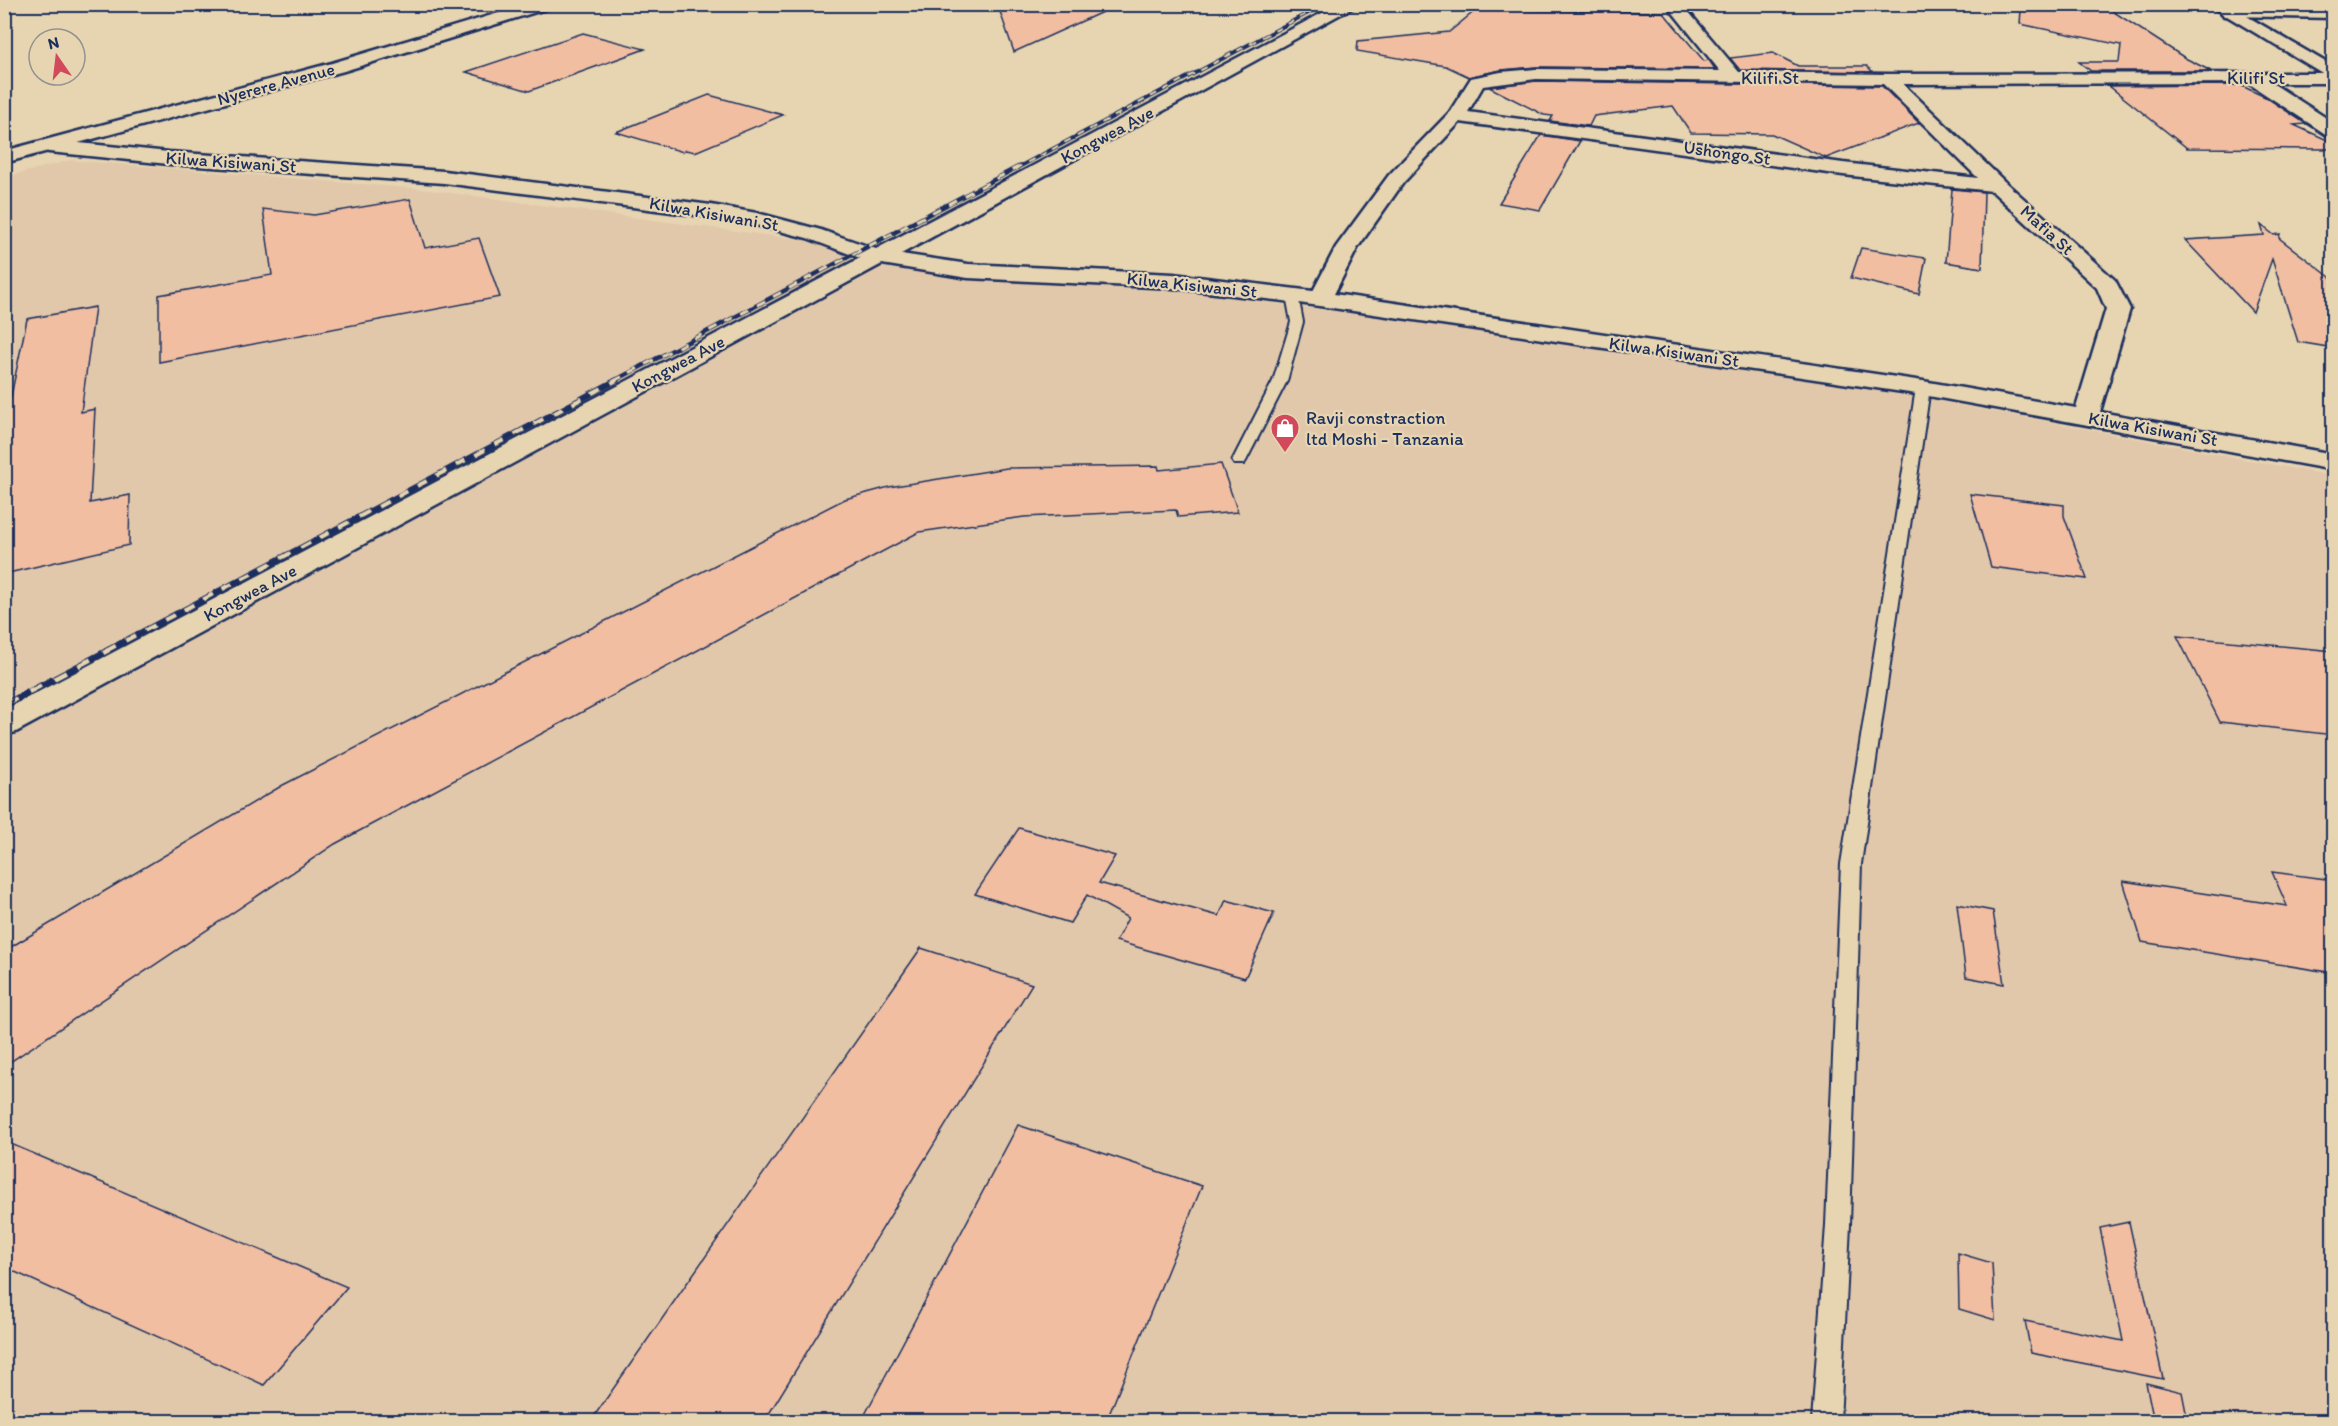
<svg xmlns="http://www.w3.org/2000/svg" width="2338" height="1426" viewBox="0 0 2338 1426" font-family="Itim,sans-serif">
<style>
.built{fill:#e2c8aa}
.building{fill:#f1bea2;stroke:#1b2f5e;stroke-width:1.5}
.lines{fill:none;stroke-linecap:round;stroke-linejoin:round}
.lane-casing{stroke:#1b2f5e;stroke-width:4}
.street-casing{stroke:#1b2f5e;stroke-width:5}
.secondary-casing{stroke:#1b2f5e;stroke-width:5}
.lane{fill:#e7d5b2;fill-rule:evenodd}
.street{fill:#e7d5b2;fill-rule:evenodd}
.secondary{fill:#e7d5b2;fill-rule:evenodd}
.rail-far3-casing{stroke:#1b2f5e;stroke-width:4}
.rail-far2-casing{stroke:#1b2f5e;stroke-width:4.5}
.rail-far1-casing{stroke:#1b2f5e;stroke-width:6}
.rail-casing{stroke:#1b2f5e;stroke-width:7}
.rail-far3{stroke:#e7d5b2;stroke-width:2;stroke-dasharray:7;stroke-linecap:butt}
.rail-far2{stroke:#e7d5b2;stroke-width:3;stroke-dasharray:9;stroke-linecap:butt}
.rail-far1{stroke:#e7d5b2;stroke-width:4;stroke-dasharray:11;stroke-linecap:butt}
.rail{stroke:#e7d5b2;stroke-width:4.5;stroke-dasharray:14;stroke-linecap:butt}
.labels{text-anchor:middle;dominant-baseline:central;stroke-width:4.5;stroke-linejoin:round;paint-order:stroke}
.far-street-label{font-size:18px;fill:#1b2f5e;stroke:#e7d5b2}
.far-poi-label{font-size:18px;fill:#1b2f5e;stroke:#e7d5b2;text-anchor:start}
</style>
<rect width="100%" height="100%" fill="#e7d5b2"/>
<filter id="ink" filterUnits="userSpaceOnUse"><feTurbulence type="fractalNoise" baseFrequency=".0167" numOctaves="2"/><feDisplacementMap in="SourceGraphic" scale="12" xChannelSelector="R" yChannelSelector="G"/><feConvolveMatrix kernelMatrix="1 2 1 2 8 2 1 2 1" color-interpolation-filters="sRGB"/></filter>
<g filter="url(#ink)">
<polygon class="built" points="71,160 423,189 1787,372 2333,476 2333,1421 5,1422 5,177"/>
<g class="building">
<polygon points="1019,4 1120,4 1014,52 998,6"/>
<polygon points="1476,10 1663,12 1704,61 1709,60 1715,69 1536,67 1501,70 1469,77 1446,66 1357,51 1358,41 1449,32"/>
<polygon points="2021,10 2111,10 2185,58 2211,71 2091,71 2079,62 2119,62 2121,45 2020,24"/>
<polygon points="583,33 645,49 529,91 466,72"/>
<polygon points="1773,53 1798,66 1867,66 1873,72 1740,70 1730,58"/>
<polygon points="1536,81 1882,86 1919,123 1826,158 1772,134 1691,133 1673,106 1594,116 1589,126 1550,121 1553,116 1544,115 1489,87"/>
<polygon points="2240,85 2267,98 2306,124 2294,125 2334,143 2334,149 2187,148 2109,86"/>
<polygon points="709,95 783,115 695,152 686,150 683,152 616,132"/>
<polygon points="1541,135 1580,141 1540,210 1499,203"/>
<polygon points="1952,189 1984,192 1982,268 1946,262"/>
<polygon points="410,199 425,248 479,238 500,297 159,362 159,295 272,275 263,209 314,215"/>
<polygon points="2261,225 2274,235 2280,234 2279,238 2334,280 2334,348 2298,342 2272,259 2253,312 2185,240 2264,235"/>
<polygon points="1861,248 1926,258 1919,294 1851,278"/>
<polygon points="95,307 81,412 95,409 90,503 130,495 129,545 4,574 4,430 27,319"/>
<polygon points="1221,464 1238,512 1178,517 1176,510 1024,517 919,532 335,844 4,1066 4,951 283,785 845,499 889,487 1007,468 1158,466 1159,470"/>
<polygon points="1970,494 2064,505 2064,516 2087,579 1991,567"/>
<polygon points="2177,636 2334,651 2334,735 2220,722"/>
<polygon points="1019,828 1115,856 1099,883 1219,916 1226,900 1274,913 1245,978 1116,941 1128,918 1087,895 1070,923 975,894"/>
<polygon points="2272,872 2334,880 2334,973 2142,942 2123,881 2287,906"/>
<polygon points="1957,904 1993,911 2004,984 1966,977"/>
<polygon points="921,948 1032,984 764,1422 590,1422"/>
<polygon points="1018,1125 1202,1186 1106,1422 861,1422"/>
<polygon points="4,1141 347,1287 264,1385 4,1267"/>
<polygon points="2129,1222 2163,1379 2031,1353 2025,1321 2123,1341 2100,1228"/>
<polygon points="1958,1253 1992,1263 1995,1320 1959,1309"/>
<polygon points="2146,1383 2182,1392 2188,1422 2154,1422"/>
</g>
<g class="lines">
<g class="lane-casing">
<g id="lane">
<polygon points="1292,291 1298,295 1303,322 1287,381 1246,461 1244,464 1234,464 1232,461 1273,381 1291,322 1286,295"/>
<polygon points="1923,384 1930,388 1861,864 1850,1225 1840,1422 1812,1422 1826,1225 1841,864 1916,388"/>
</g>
</g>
<g class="street-casing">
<g id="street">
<path d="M1339,4H1359L901,254L968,264L1173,274L1313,291L1336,247L1389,175L1449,113L1471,78L1501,72L1536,69L1720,71L1666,4H1682L1739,72L1888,74L2334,73V83H2272L2334,123V136L2327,135L2248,83L1903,84L2005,182L2115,280L2130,309L2100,412L2334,454V470L1923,395L1292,302L1173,288L968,278L882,264L16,732L4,735V710L860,258L807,238L756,225L711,217L444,183L169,164L49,152L42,150L39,146L42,142L49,140L169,152L444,171L711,205L757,213L821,230L876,249ZM1536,79L1883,84L1978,178L1843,163L1468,112L1483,86ZM1460,122L1843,175L1992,191L2097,288L2106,309L2076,408L1923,381L1334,294L1358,247L1403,183Z"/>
<polygon points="2230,8 2334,8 2334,18 2224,16 2222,13 2224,10"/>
</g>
</g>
<g class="secondary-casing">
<g id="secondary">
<polygon points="529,4 554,4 552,7 344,71 4,163 4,151 332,63"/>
<polygon points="2207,4 2226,4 2334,67 2334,80"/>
</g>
</g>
<use href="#lane" class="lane"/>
<use href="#street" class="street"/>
<use href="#secondary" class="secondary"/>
<g class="rail-far3-casing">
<polyline id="rail-far3" points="1015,169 1325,4"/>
</g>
<g class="rail-far2-casing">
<polyline id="rail-far2" points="614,381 1018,167"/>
</g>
<g class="rail-far1-casing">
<polyline id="rail-far1" points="106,651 617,380"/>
</g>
<g class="rail-casing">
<polyline id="rail" points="4,705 109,650"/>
</g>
<use href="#rail-far3" class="rail-far3"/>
<use href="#rail-far2" class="rail-far2"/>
<use href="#rail-far1" class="rail-far1"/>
<use href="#rail" class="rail"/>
</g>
</g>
<defs>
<g id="shop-pin" transform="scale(1.5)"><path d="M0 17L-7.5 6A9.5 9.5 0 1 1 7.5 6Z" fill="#d1495b" stroke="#e7d5b2"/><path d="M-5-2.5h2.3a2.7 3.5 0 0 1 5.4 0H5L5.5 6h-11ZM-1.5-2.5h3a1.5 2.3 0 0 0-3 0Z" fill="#fff"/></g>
</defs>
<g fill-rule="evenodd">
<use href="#shop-pin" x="1285" y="428"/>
</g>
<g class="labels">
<g class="far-street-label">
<text x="1770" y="78">Kilifi St</text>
<text x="2256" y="78">Kilifi St</text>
<text transform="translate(276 84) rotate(-15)">Nyerere Avenue</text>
<text transform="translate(1107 135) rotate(-28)">Kongwea Ave</text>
<text transform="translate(1727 153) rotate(8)">Ushongo St</text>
<text transform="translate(231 162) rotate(4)">Kilwa Kisiwani St</text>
<text transform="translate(714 214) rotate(10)">Kilwa Kisiwani St</text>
<text transform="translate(2047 230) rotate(42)">Mafia St</text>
<text transform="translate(1192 285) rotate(6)">Kilwa Kisiwani St</text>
<text transform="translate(1674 352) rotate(8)">Kilwa Kisiwani St</text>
<text transform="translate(678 364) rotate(-28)">Kongwea Ave</text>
<text transform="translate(2153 429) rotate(10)">Kilwa Kisiwani St</text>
<text transform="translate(250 593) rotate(-28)">Kongwea Ave</text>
</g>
<g class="far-poi-label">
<text x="1306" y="418">Ravji constraction<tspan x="1306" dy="21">ltd Moshi - Tanzania</tspan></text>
</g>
</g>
<rect width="2338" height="1426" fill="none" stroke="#e7d5b2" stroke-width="24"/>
<rect x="12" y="12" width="2314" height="1402" fill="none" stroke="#1b2f5e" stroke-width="2" filter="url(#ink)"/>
<g transform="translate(57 57) rotate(346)"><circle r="28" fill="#e7d5b2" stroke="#959390" stroke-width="1.5"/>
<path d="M0-4.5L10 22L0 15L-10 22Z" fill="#d1495b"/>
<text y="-9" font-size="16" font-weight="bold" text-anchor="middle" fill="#1b2f5e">N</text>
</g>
</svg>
